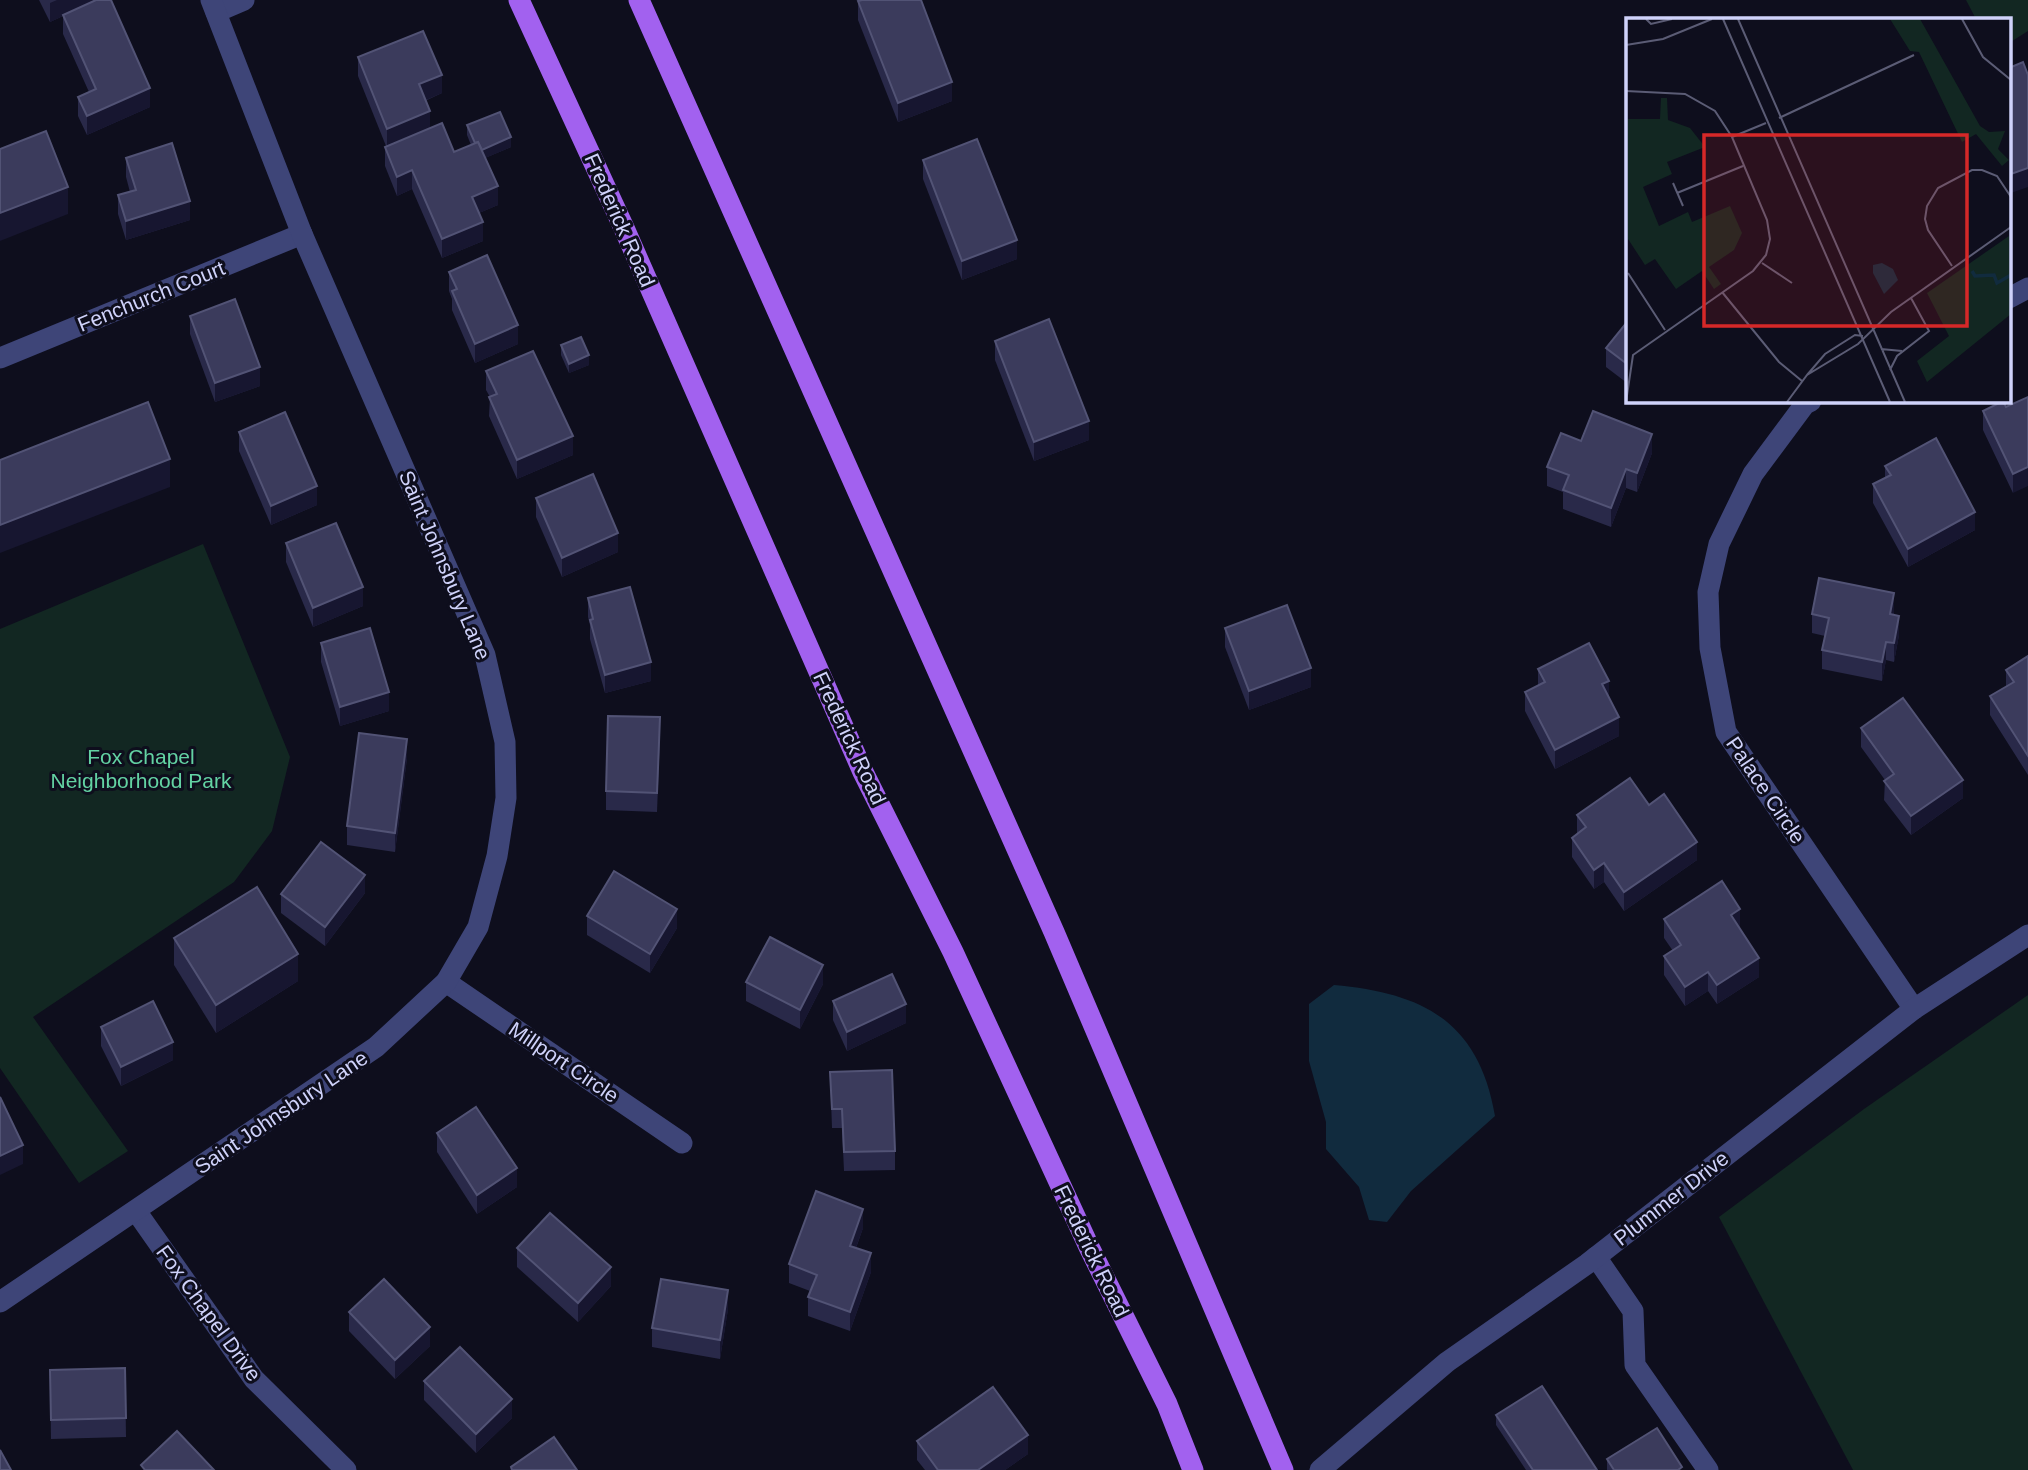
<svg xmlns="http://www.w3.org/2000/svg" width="2028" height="1470" viewBox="0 0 2028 1470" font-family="Arial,sans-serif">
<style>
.green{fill:#122722}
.water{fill:#112b3e}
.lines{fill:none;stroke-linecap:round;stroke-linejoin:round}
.minor{stroke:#3e4578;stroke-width:21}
.major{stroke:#a261ef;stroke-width:21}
.wall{fill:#292949}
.shaded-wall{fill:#171630}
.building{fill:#3b3b5c;stroke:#525375;stroke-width:2}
.labels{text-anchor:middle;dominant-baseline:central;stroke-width:6;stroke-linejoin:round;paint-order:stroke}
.street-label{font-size:21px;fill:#cfd2fa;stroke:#0e0e1d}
.park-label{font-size:21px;fill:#63d2a3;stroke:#0e0e1d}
.inset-river{fill:none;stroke:#112b3e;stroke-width:3.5}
.inset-road{fill:none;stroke:#5b5c75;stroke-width:2}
.view{fill:#d62828;fill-opacity:0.15;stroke:#d62828;stroke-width:3.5}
.inset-edge{fill:none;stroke:#cfd2fa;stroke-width:3.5}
</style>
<rect width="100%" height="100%" fill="#0e0e1d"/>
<g class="green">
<polygon points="1966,0 2028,0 2028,31 2009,43 2009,19 1976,19"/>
<polygon points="203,544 290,757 272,831 234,882 33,1017 128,1151 79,1183 0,1068 0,629"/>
<polygon points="2028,995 2028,1470 1853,1470 1719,1217 1864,1109"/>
</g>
<path class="water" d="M1334,985C1424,993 1479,1022 1495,1116L1411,1191L1387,1222L1369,1220L1359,1187L1326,1149V1122L1309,1061V1004Z"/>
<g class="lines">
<g class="minor">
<polyline points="216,12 244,0"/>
<polyline points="2009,298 2028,288"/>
<polyline points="0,358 302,234"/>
<polyline points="1811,401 1805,404 1753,474 1719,544 1708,592 1710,648 1726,732 1914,1009"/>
<polyline points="446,982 682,1143"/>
<polyline points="136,1211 254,1379 346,1470"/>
<polyline points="1596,1257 1633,1311 1635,1365 1708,1470"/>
<polyline points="0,1302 376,1047 446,982 478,927 497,856 506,798 505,742 485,655 302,234 211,0"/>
<polyline points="1320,1470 1447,1362 1587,1264 1914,1009 2028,935"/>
</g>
<g class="major">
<polyline points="519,0 624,228 863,772 953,952 1090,1249 1167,1404 1193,1470"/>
<polyline points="639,0 1054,932 1283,1470"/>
</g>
</g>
<g class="wall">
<polygon points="39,0 111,0 150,107 87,135 78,116 78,97 89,92 63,34 63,16 50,22"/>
<polygon points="858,1 952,101 898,122 858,20"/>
<polygon points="358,57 442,93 425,101 430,128 454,152 471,145 467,135 467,125 511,147 485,158 498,205 479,213 483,241 442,258 412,189 397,196 385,166 385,147 386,146 358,76"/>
<polygon points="2009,68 2028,75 2011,193 2009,187"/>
<polygon points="126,158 190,220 126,240 118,214 118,195 130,192 126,177"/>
<polygon points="923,160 1017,259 962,280 923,179"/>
<polygon points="449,272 518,344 475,363 452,310 452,299 449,291"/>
<polygon points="190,316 260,386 215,402 190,334"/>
<polygon points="1627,322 1627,383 1606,367 1606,348"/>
<polygon points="995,341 1089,440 1034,461 995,360"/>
<polygon points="561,345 589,365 569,373 561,355"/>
<polygon points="486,371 573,455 517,479 489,416 490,397 486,390"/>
<polygon points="2028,397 2013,493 1983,430 1983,411 2006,407"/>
<polygon points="239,432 317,505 271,525 239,451"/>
<polygon points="1581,441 1652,453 1637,492 1626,488 1611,527 1563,509 1563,492 1547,486 1547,467"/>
<polygon points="1885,466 1975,530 1908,567 1873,503 1873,484 1885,478"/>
<polygon points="536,498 618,552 562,577 536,517"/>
<polygon points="286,543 363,606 313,627 286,562"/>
<polygon points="588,598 651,681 605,693 590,639 590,625 588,617"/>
<polygon points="1894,612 1894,615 1899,635 1894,662 1886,660 1882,681 1822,669 1822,650 1825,636 1812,633 1812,614"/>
<polygon points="1225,628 1311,687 1249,710 1225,647"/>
<polygon points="321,643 389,711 340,726 321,662"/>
<polygon points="2028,656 2028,775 1990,715 1990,696 2006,687 2006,670"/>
<polygon points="1538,669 1609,697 1619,736 1555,769 1525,711 1525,692 1538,685"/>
<polygon points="1861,728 1963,798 1911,835 1884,800 1885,780 1861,747"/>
<polygon points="660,736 657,812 606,810 606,791"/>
<polygon points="407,758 395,852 347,845 347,826"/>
<polygon points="1649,805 1697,860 1624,911 1604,882 1594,889 1572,857 1572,838 1577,834 1577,815"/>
<polygon points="365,893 325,946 281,913 281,894"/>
<polygon points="587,916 677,928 650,973 587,935"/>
<polygon points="1664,919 1740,928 1759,977 1717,1004 1708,991 1685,1006 1664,975 1664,956 1673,951 1664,938"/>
<polygon points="174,938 298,981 216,1033 174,965"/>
<polygon points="746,982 823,984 800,1029 746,1001"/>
<polygon points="833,1001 906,1023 847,1051 833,1020"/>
<polygon points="101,1027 173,1060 121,1086 101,1046"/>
<polygon points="830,1072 895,1151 895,1170 844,1171 842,1128 832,1128"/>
<polygon points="437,1133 517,1187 477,1214 437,1152"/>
<polygon points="863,1228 856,1248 871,1272 850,1331 808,1316 808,1297 810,1291 789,1283 789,1264"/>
<polygon points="517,1248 611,1286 578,1322 517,1267"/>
<polygon points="728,1309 720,1359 652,1347 652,1328"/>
<polygon points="349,1312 430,1346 395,1379 349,1331"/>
<polygon points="125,1368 126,1437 51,1439 50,1370"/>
<polygon points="424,1381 512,1418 476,1453 424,1400"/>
<polygon points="1496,1415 1597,1470 1526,1470 1496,1425"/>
<polygon points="917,1441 1028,1454 1005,1470 925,1470 917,1460"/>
<polygon points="1607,1459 1682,1470 1607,1470"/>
</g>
<g class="shaded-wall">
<polygon points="57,0 96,0 96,1 50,22 50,3"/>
<polygon points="442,75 442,93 419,103 419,84"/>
<polygon points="952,82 952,101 898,122 898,103"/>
<polygon points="150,88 150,107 87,135 87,116"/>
<polygon points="430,111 430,130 387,148 387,129"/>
<polygon points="511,137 511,147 478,161 478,151"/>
<polygon points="2028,168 2028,187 2011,193 2011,174"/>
<polygon points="412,170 412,189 397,196 397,177"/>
<polygon points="498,186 498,205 472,216 472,197"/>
<polygon points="68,187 68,214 0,241 0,213"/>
<polygon points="190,201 190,220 126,240 126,221"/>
<polygon points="483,222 483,241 442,258 442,239"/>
<polygon points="1017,240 1017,259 962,280 962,261"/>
<polygon points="518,325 518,344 475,363 475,344"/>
<polygon points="589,355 589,365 569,373 569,364"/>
<polygon points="260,367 260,386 215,402 215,383"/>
<polygon points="1089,421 1089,440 1034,461 1034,442"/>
<polygon points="1652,434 1652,453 1637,492 1637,473"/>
<polygon points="573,436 573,455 517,479 517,460"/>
<polygon points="170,459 170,487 0,553 0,525"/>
<polygon points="2028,467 2028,486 2013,493 2013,474"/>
<polygon points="1626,469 1626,488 1611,527 1611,508"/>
<polygon points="317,486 317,505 271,525 271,506"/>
<polygon points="1975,512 1975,530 1908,567 1908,549"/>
<polygon points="618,533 618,552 562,577 562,558"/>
<polygon points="363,587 363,606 313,627 313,608"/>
<polygon points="1894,593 1894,612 1890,633 1890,614"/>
<polygon points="1899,616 1899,635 1894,662 1894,643"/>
<polygon points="1886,642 1886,660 1882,681 1882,662"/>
<polygon points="651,662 651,681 605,693 605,675"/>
<polygon points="1311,668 1311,687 1249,710 1249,691"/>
<polygon points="1609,681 1609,699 1602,684"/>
<polygon points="389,692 389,711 340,726 340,707"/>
<polygon points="1619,717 1619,736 1555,769 1555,750"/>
<polygon points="407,739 407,758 395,852 395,833"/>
<polygon points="1963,780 1963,798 1911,835 1911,816"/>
<polygon points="1697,842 1697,860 1624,911 1624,892"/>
<polygon points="1604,863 1604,882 1594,889 1594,870"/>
<polygon points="365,875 365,893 325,946 325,927"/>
<polygon points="677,909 677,928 650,973 650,954"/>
<polygon points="1740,909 1740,928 1731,934 1731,915"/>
<polygon points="298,954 298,981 216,1033 216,1005"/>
<polygon points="1759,958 1759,977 1717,1004 1717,985"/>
<polygon points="823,965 823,984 800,1029 800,1010"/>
<polygon points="1708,972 1708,991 1685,1006 1685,987"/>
<polygon points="906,1004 906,1023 847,1051 847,1032"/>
<polygon points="173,1042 173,1060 121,1086 121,1067"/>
<polygon points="23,1145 23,1164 0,1175 0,1156"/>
<polygon points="517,1168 517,1187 477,1214 477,1195"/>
<polygon points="863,1209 863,1228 850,1264 850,1246"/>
<polygon points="871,1253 871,1272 850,1331 850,1312"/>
<polygon points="611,1267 611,1286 578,1322 578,1303"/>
<polygon points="728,1290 728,1309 720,1359 720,1340"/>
<polygon points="430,1327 430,1346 395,1379 395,1360"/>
<polygon points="512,1399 512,1418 476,1453 476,1434"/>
<polygon points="1028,1435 1028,1454 1005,1470 978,1470"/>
</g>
<g class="building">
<polygon points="96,0 111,0 150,88 87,116 78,97 96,89 63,15"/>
<polygon points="862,0 921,0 952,82 898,103 858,1"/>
<polygon points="423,31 442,75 419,84 430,111 387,129 358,57"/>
<polygon points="2023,62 2028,75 2028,168 2011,174 2009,168 2009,68"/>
<polygon points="500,112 511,137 482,150 478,142 475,143 467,125"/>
<polygon points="442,123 454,152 478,142 498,186 472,197 483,222 442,239 412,170 397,177 385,147"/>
<polygon points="46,131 68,187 0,213 0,149"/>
<polygon points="977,139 1017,240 962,261 923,160"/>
<polygon points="172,143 190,201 126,221 118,195 136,190 126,158"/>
<polygon points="487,255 518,325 475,344 452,291 457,289 449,272"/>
<polygon points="235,299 260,367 215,383 190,316"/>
<polygon points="1049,319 1089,421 1034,442 995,341"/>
<polygon points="1627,322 1627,364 1606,348"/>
<polygon points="581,337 589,355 569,364 561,345"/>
<polygon points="533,351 573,436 517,460 489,397 497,394 486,371"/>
<polygon points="2028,397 2028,467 2013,474 1983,411 2003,401 2006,407"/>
<polygon points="148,402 170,459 0,525 0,460"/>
<polygon points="1593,411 1652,434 1637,473 1626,469 1611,508 1563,490 1569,475 1547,467 1561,433 1581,441"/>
<polygon points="285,412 317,486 271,506 239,432"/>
<polygon points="1936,438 1975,512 1908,549 1873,484 1891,475 1885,466"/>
<polygon points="593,474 618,533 562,558 536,498"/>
<polygon points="336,523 363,587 313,608 286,543"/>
<polygon points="1819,578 1894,593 1890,614 1899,616 1894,643 1886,642 1882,662 1822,650 1829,618 1812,614"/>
<polygon points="630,587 651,662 605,675 590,620 593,619 588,598"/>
<polygon points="1287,605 1311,668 1249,691 1225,628"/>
<polygon points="370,628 389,692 340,707 321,643"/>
<polygon points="1589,643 1609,681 1602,684 1619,717 1555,750 1525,692 1545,682 1538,669"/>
<polygon points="2028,656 2028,756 1990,696 2014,682 2006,670"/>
<polygon points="1903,698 1963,780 1911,816 1884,781 1894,774 1861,728"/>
<polygon points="608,716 660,717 657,793 606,791"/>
<polygon points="359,733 407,739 395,833 347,826"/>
<polygon points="1630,778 1649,805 1664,794 1697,842 1624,892 1604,863 1594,870 1572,838 1586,827 1577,815"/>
<polygon points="321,842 365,875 325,927 281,894"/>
<polygon points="614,871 677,909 650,954 587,916"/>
<polygon points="1722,881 1740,909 1731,915 1759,958 1717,985 1708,972 1685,987 1664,956 1681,945 1664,919"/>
<polygon points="257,887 298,954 216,1005 174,938"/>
<polygon points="770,937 823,965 800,1010 746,982"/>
<polygon points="892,974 906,1004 847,1032 833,1001"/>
<polygon points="153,1001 173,1042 121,1067 101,1027"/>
<polygon points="892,1070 895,1151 844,1152 842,1109 832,1109 830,1072"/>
<polygon points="0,1097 23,1145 0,1156"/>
<polygon points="476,1107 517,1168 477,1195 437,1133"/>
<polygon points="816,1191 863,1209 850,1246 871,1253 850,1312 808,1297 817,1275 789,1264"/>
<polygon points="550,1213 611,1267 578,1303 517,1248"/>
<polygon points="384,1279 430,1327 395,1360 349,1312"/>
<polygon points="661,1279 728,1290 720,1340 652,1328"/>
<polygon points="460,1347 512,1399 476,1434 424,1381"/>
<polygon points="125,1368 126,1418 51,1420 50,1370"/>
<polygon points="1542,1386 1597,1470 1533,1470 1496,1415"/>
<polygon points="993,1387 1028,1435 978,1470 938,1470 917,1441"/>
<polygon points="1657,1428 1682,1467 1678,1470 1614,1470 1607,1459"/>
<polygon points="177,1431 214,1470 145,1470 141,1465"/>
<polygon points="554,1437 577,1470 512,1470 511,1467"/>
<polygon points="0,1450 11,1470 0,1470"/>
</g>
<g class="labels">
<g class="street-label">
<text transform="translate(620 220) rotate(66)">Frederick Road</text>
<text transform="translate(151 296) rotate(-22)">Fenchurch Court</text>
<text transform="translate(445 565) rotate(67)">Saint Johnsbury Lane</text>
<text transform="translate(850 738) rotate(65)">Frederick Road</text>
<text transform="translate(1766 790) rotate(56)">Palace Circle</text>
<text transform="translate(564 1062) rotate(34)">Millport Circle</text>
<text transform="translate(281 1112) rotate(-34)">Saint Johnsbury Lane</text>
<text transform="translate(1671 1198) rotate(-38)">Plummer Drive</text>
<text transform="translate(1092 1251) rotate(64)">Frederick Road</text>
<text transform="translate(209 1313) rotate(54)">Fox Chapel Drive</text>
</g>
<g class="park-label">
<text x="141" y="756">Fox Chapel<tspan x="141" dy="24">Neighborhood Park</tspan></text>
</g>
</g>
<g transform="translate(1626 18)">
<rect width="385" height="385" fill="#0e0e1d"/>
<path d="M264,1H294L354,108L363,114L379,113L372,131L383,142L376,148L350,116L336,124L293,34L284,33ZM35,80H41L42,102L64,110L79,129L41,144L46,156L17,169L33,208L62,194L66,204L104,188L116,215L108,232L83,249L95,266L88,271L76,253L50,271L29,241L19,247L2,221V101H34ZM383,218L385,296L301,364L291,343L323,318L301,275Z" fill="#122722"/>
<path d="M256,245L267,251L272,262L258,276L247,255V247Z" fill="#112b3e"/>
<path class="inset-river" d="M346,253L349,258L368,257L371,265L385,257"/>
<path class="inset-road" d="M20,1L25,6L46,1M97,1L264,384M112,1L279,384M336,1L357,39L385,62M0,27L37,21L86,1M0,73L59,76L89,93L106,119L141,202L144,221L140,237L127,253L7,337L0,384M153,100L288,37M106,119L140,105M47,165L57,188M51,175L117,148M136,245L166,265M326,248L302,212L299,201L301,188L312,170L346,152H356L371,158L385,179M2,255L39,312M96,274L153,344L176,363M255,331L276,333M264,352L271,338L303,313L285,280M181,357L199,336L229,317L237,318M161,384L181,357L232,326L265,294L385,209"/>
<path class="view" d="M78,117H341V308H78Z"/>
<rect width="385" height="385" class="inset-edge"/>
</g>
</svg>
